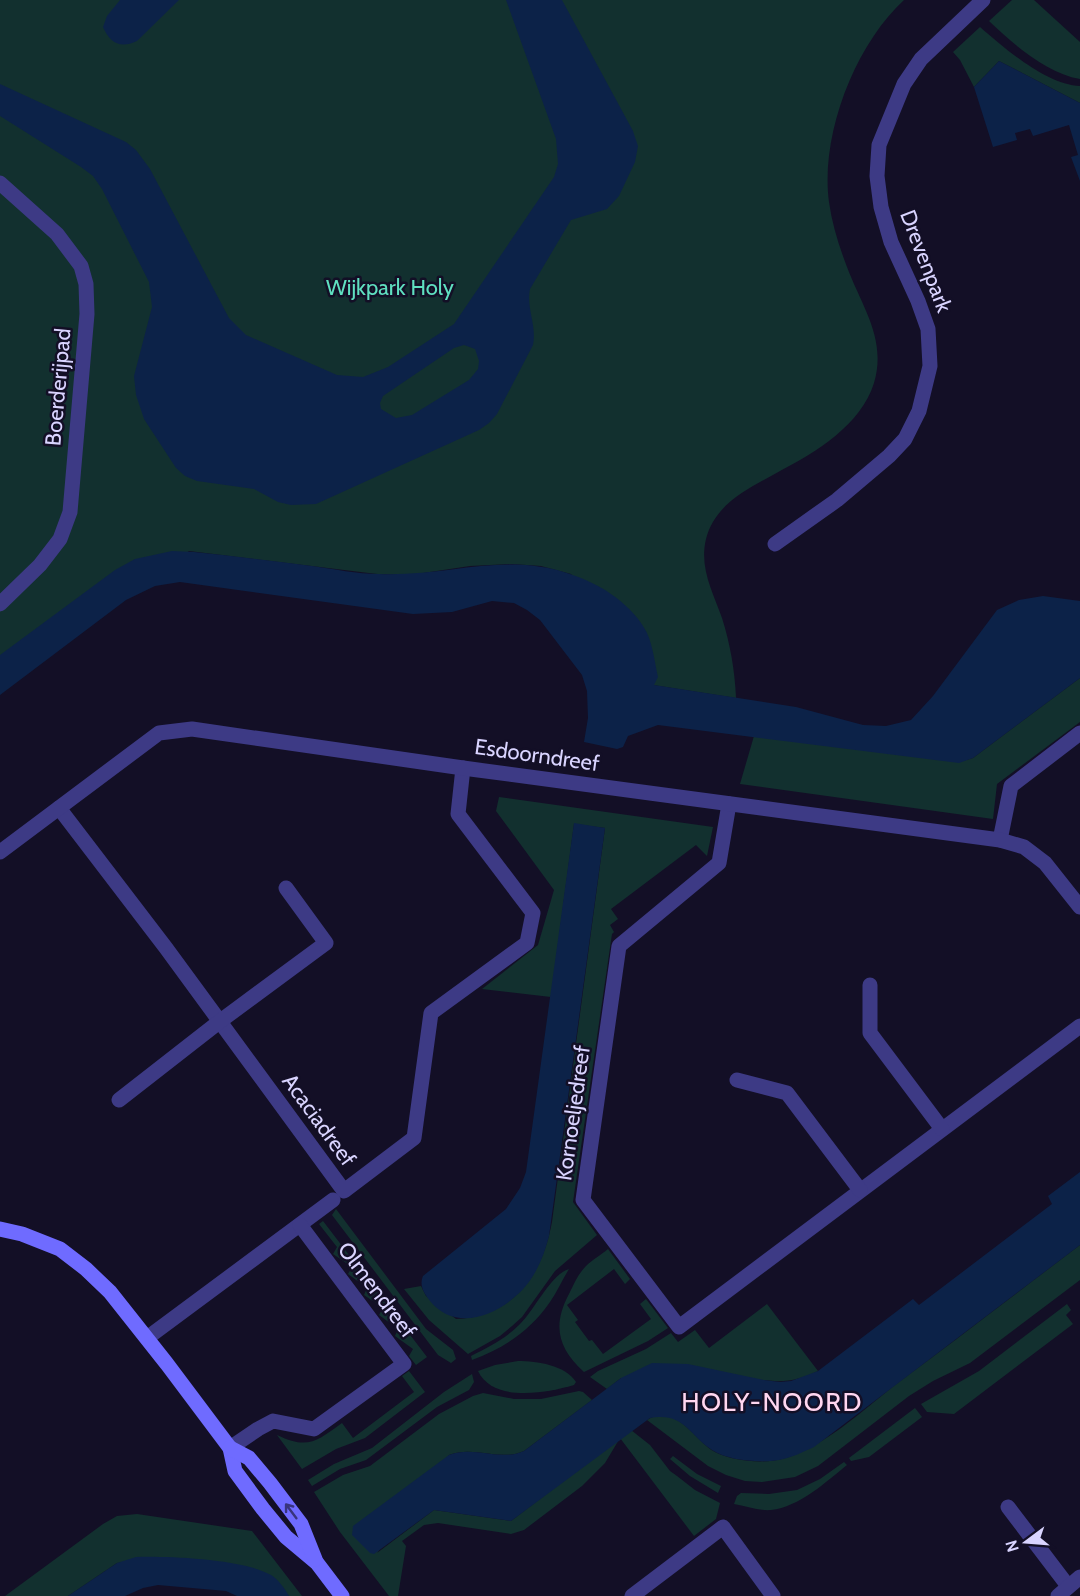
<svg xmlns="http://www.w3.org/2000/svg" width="1080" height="1596" viewBox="0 0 1080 1596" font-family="Cabin,sans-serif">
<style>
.green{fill:#12302f}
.water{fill:#0c2248;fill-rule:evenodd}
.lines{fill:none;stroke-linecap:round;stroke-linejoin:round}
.street{stroke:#3d3a85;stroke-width:15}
.secondary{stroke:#6f6bff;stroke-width:15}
.oneway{stroke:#38347d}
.labels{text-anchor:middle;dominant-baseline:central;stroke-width:5;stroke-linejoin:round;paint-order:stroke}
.street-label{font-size:22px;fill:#d9d4ff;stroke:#130f26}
.park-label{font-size:22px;fill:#5fe0c0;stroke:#130f26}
.quarter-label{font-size:26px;letter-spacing:1.5px;fill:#ffd6f0;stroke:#130f26}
</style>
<rect width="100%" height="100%" fill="#130f26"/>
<g class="green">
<path d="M0,0H904C855,45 820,135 829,202C832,224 839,246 847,267C862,307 887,339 874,383C861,425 816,452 780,471C750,488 715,503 706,539C699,568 713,592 722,618C730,643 735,671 736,698L653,685L571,574L541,566L512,564L470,566L410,575L377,574L189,551L0,677Z"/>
<path d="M1012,0H1034L1080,42V79C1046,73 1013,44 989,21Z"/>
<path d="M980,27C1004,48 1047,85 1080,86V103L999,61L974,87L960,60L953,52Z"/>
<polygon points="1080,678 1080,722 997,784 993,819 740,784 754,736 959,762 973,758"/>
<path d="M499,797L713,827L707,856L696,845L611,909L618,919L610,925L614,932L612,934L573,1202L597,1235L555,1271L522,1317L512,1326L500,1336L468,1354L429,1320L404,1289L421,1286L426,1296L456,1319C514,1316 542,1275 552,1222L605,828L574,824L551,997L482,989L538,945L554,890L496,811Z"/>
<polygon points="336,1209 426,1329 453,1350 456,1359 451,1363 438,1355 332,1215"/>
<polygon points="323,1221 427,1357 416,1365 409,1356 413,1349 395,1336 398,1329 379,1315 383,1308 364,1295 367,1288 348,1274 352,1267 333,1254 337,1247 319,1224"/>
<path d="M1080,1245V1280L970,1363L933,1381L909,1396L818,1466L795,1477L762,1482L745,1481L726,1475L708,1466L647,1420C676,1401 695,1442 715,1452C733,1461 762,1464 782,1459C823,1448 862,1411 895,1385C957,1339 1018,1292 1080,1245Z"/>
<path d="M608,1249L630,1279L625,1284L614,1269L567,1305L578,1320L575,1322L589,1341L592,1340L603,1354L651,1319L640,1304L646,1299L668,1328L648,1341L584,1372C558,1348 552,1326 569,1294C574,1284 578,1274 586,1266C592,1260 601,1255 608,1249Z"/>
<path d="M569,1269C562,1280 557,1292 550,1302C530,1331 504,1348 472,1360L471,1356C489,1347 505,1339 519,1325C534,1311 551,1274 569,1269Z"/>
<path d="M767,1304L818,1371C800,1380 784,1383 764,1380L621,1378L607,1389L590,1377L598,1371L646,1349L671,1333L678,1342L695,1330L709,1348Z"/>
<polygon points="1067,1304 1071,1310 1066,1315 1073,1324 954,1414 927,1412 921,1404 979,1371"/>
<path d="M518,1361C537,1361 565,1365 576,1382L574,1385C547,1393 493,1403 478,1371L495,1365Z"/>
<path d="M409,1371L425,1392L365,1438L336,1449L302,1469L277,1435C308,1450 317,1441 342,1423L353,1438L414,1392L402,1376Z"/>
<polygon points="472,1374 474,1382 469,1390 437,1407 366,1460 340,1469 312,1486 308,1480 334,1464 372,1448 444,1392"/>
<path d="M579,1391L583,1392L592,1400L524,1451C500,1462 474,1445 449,1455L377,1553L434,1510L511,1521L620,1438L631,1430L650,1445L670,1471L677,1476L695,1490L720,1503L716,1519L694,1536L620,1438L605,1463L582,1486L524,1530L511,1534L438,1523L424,1525L402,1541L406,1546L398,1596H389L340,1532L314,1492L343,1475L370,1466L439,1414L473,1396L483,1393L514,1399H541Z"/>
<polygon points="915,1408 922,1417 869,1457 851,1461 849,1458"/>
<polygon points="673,1456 697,1474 721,1486 718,1493 690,1476 670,1459"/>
<path d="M844,1462L847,1465C826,1482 799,1507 771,1510C759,1511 746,1506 734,1504L737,1496L741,1493L769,1494L797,1490L820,1479Z"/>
<polygon points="137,1514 252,1531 302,1596 289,1596 248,1567 215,1562 158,1557 117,1563 68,1596 5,1596 103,1524 117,1516"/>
</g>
<g class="water">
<path d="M120,0H179L137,41C120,49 110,43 103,27L107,16Z"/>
<path d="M506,0H562L633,131L638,146L635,162L619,196L607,209L571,220L530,289C526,308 537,325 533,345L497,414L489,423L479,430L316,504L291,505L278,502L254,489L197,481L185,476L176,468L144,419L136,395L134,376L152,307L149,282L102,189L93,176L81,167L0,116V84L126,142L136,150L150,169L229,318L246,335L337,375L363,377L388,367L454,324L554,177L558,164L556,139ZM464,345L475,349L479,361L478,369L469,380L412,415L396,418L381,409L380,403L383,396L454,348Z"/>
<polygon points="999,61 1080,103 1080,181 1071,157 1078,155 1069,125 1033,136 1030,129 1015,133 1017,140 993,147 974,87"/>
<path d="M172,551L194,552C233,556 272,561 312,566C334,569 357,574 379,574C460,577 518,544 598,586C617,596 638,614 647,633C653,646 655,664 658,677L654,685L796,707L863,725L886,726L911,720L933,696L997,610L1019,600L1043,596L1080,601V678L973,758L959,763L658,725L628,736L623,747L617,749L584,742L588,718L587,691L582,675L540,620L527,610L514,603L492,601L452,612L413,614L180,582L155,586L126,600L0,695V655L115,570L135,559Z"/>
<path d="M574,823L605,828L549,1236C545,1251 540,1266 531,1279C510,1310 459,1337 430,1301C424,1293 419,1286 423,1276L506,1209L520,1188L526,1172Z"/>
<path d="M1080,1172V1245L814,1447C803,1452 791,1458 779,1460C760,1463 729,1461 712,1450C688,1434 684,1412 650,1418L511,1521L434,1510L374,1554L370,1553L352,1535L353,1526L449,1455C474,1445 500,1462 524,1451L621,1378L652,1363L688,1364L764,1380L780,1382L791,1381L818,1371L913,1299L919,1305L1052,1204L1048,1196Z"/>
<path d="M136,1557C168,1556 243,1559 271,1575C278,1579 285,1589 289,1596H237L226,1591L158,1585L143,1588L125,1596H68L117,1563Z"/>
</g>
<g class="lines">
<g class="street">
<polyline points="0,183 57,234 81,266 86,284 87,314 70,512 60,539 40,565 0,604"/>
<polyline points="775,544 837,500 889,456 905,439 919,411 930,366 928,329 918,301 891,242 881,207 877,176 879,145 904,84 921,59 983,0"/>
<polyline points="729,804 719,863 619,946 583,1200 679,1327 1080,1026"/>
<polyline points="59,808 166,948 344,1191 414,1138 431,1013 527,943 533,913 458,814 463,768"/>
<polyline points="1000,840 1011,786 1080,733"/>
<polyline points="0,852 159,733 192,729 463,768 1000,840 1024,847 1045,863 1080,907"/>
<polyline points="870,985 870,1033 942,1129"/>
<polyline points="737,1080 787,1093 860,1190"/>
<polyline points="119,1100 219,1022 326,943 286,888"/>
<polyline points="147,1338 333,1200"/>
<polyline points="230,1448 258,1429 273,1421 314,1429 404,1364 300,1225"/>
<polyline points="1008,1507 1068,1586"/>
<polyline points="632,1596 723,1527 773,1596"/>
<polyline points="1058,1596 1080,1577"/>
</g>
<g class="secondary">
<polyline points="0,1229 22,1234 60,1249 86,1269 110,1292 167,1364 230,1448 235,1471 263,1509 286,1537 317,1563 342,1596"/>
<polyline points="230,1448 249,1458 270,1483 301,1524 315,1559"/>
</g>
</g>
<defs><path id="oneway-shaft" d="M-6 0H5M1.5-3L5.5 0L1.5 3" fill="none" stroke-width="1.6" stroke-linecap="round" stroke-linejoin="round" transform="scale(1.5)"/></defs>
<use class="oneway" href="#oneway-shaft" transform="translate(291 1511) rotate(-127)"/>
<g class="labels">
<g class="street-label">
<text transform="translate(926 261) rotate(69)">Drevenpark</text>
<text transform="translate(58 387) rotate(-85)">Boerderijpad</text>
<text transform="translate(537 755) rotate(8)">Esdoorndreef</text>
<text transform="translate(573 1113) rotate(-82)">Kornoeljedreef</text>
<text transform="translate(319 1120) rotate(54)">Acaciadreef</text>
<text transform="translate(377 1290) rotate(53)">Olmendreef</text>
</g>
<g class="park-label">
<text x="390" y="287">Wijkpark Holy</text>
</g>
<g class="quarter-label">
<text x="772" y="1402">HOLY-NOORD</text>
</g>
</g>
<g transform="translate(1026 1542) rotate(254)" stroke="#130f26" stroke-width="4.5" paint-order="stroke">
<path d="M0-4.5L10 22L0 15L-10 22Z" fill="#d9d4ff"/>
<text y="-9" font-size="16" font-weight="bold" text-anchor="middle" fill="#d9d4ff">N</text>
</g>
</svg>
